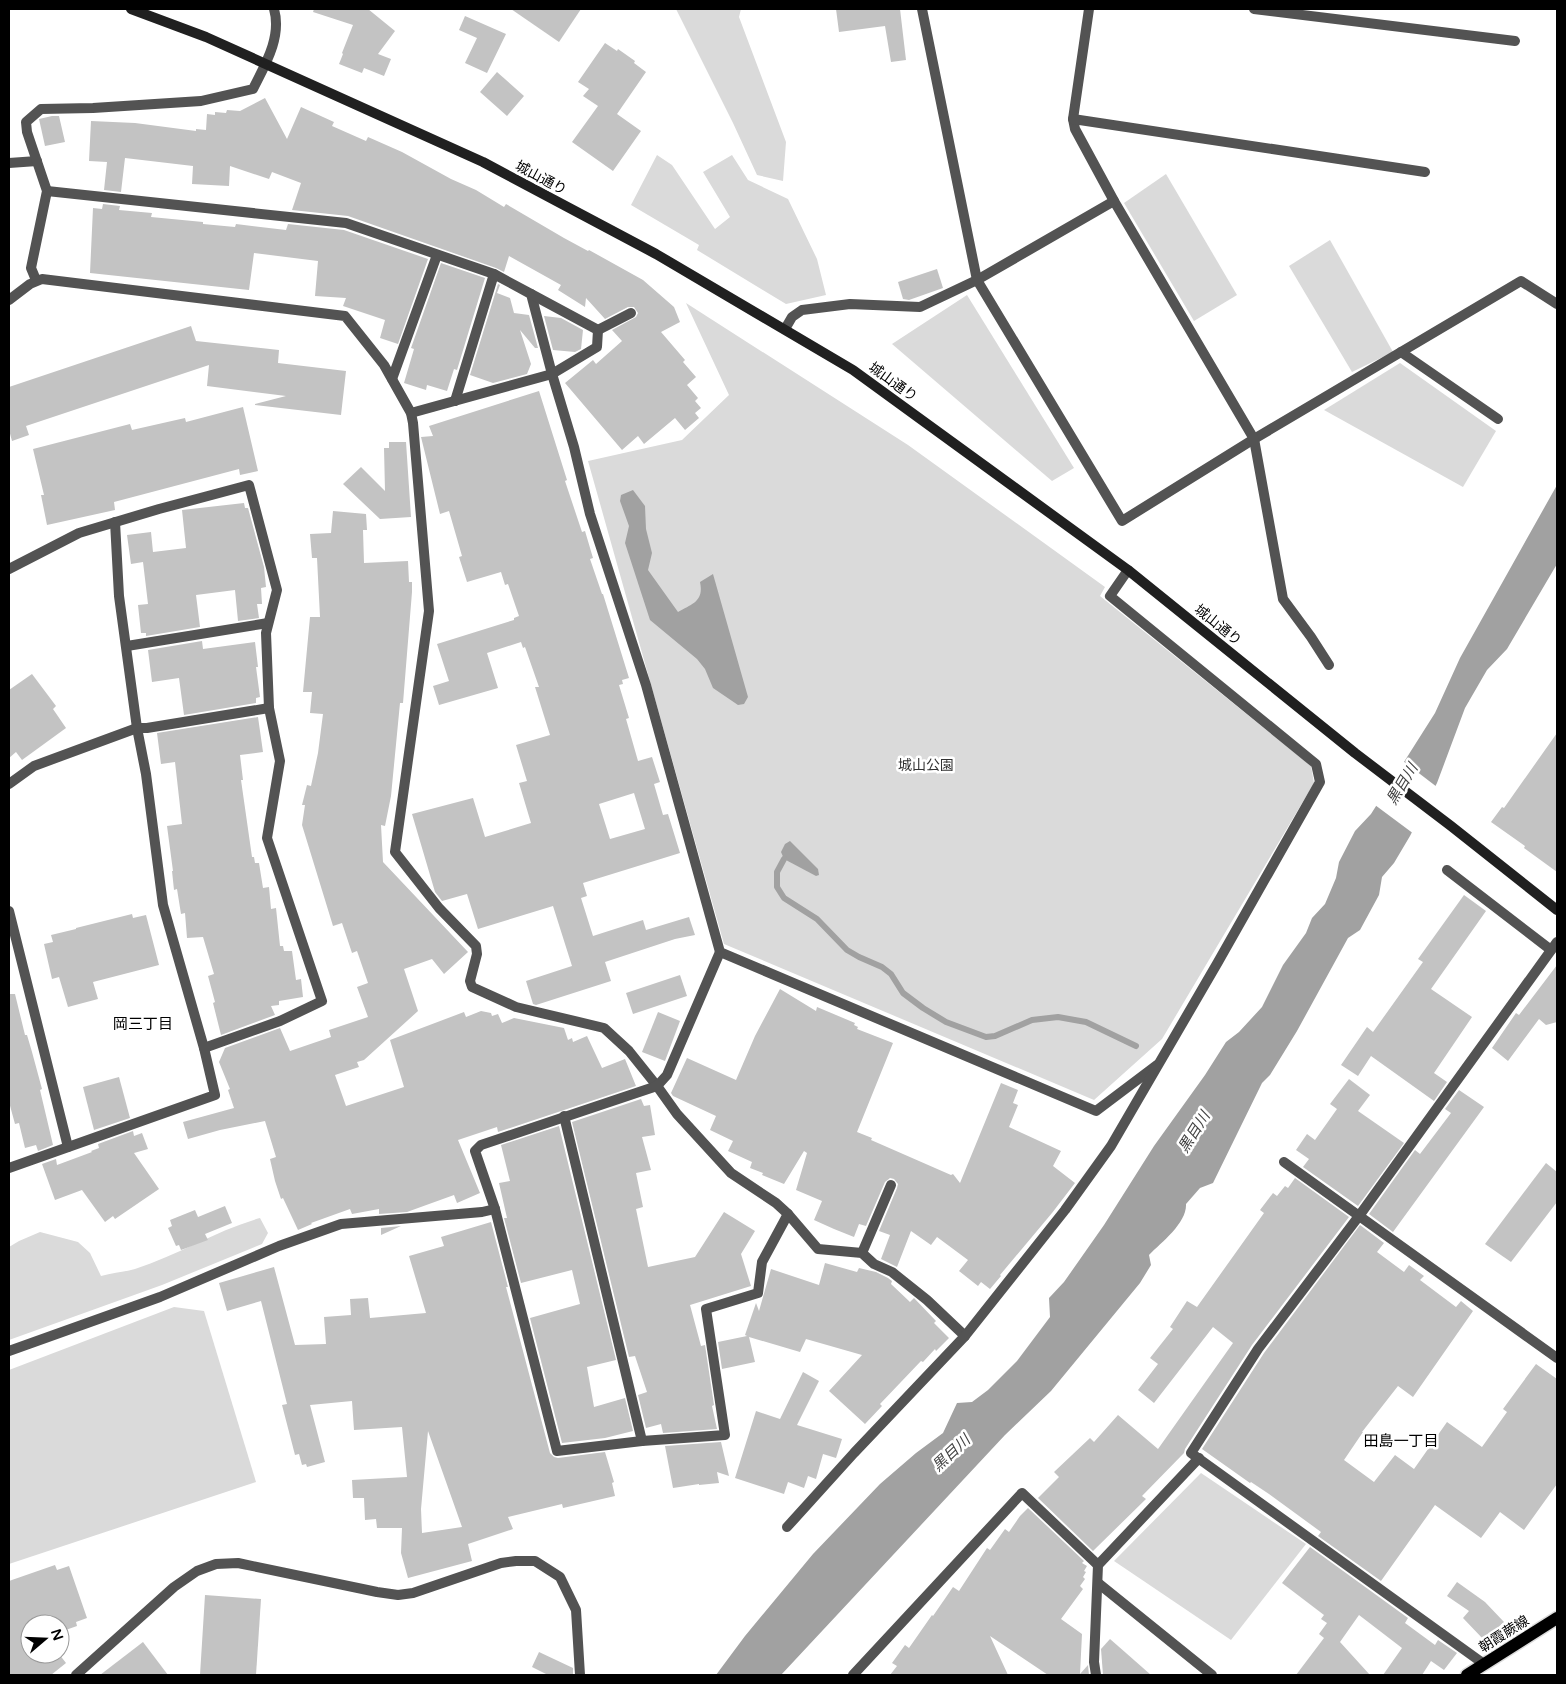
<svg xmlns="http://www.w3.org/2000/svg" width="1566" height="1684" viewBox="0 0 1566 1684" font-family="'Varela Round','Noto Sans JP',sans-serif">
<style>
.green{fill:#dadada}
.water{fill:#a1a1a1}
.pier{fill:#fff}
.lines{fill:none;stroke-linecap:round;stroke-linejoin:round}
.stream{stroke:#a1a1a1;stroke-width:6}
.building{fill:#c3c3c3;fill-rule:evenodd}
.primary-casing{stroke:#dbdbdb;stroke-width:15}
.street{stroke:#535353;stroke-width:10}
.secondary{stroke:#202020;stroke-width:10}
.primary{stroke:#000;stroke-width:12}
.labels{text-anchor:middle;dominant-baseline:central;stroke-width:5;stroke-linejoin:round;paint-order:stroke}
.street-label{font-size:14px;fill:#000;stroke:#fff}
.park-label{font-size:14px;fill:#313131;stroke:#fff}
.water-label{font-size:15px;font-style:italic;fill:#424242;stroke:#fff}
.neighbourhood-label{font-size:15px;fill:#000;stroke:#fff}
</style>
<rect width="100%" height="100%" fill="#fff"/>
<g class="green">
<polygon points="676,9 741,9 739,17 786,142 783,181 757,175 733,123"/>
<polygon points="657,155 672,165 715,229 730,217 703,172 732,155 748,180 788,199 817,259 826,295 786,304 697,250 699,245 631,205"/>
<polygon points="1166,174 1237,295 1194,321 1124,203"/>
<polygon points="1330,240 1393,352 1352,372 1289,266"/>
<polygon points="967,295 1074,468 1052,481 892,344"/>
<polygon points="686,303 908,445 1105,587 1100,596 1311,766 1314,783 1162,1039 1094,1100 724,944 588,461 682,440 729,395"/>
<polygon points="1400,363 1496,431 1463,487 1324,410"/>
<path d="M260,1218L268,1233L262,1244L162,1285L9,1340V1247L19,1241L40,1232L78,1242L90,1253L101,1276C112,1273 124,1272 135,1269C178,1255 217,1230 260,1218Z"/>
<polygon points="174,1307 204,1311 256,1482 9,1564 9,1370"/>
<polygon points="1201,1473 1306,1544 1231,1640 1114,1561"/>
</g>
<g class="water">
<path d="M1557,485V564L1507,649L1487,670L1465,708L1437,783L1410,836L1394,863L1382,877L1379,895L1360,930L1348,938L1297,1031L1270,1075L1262,1083L1213,1183L1200,1188L1186,1204C1187,1223 1162,1242 1149,1255L1151,1265L1140,1283L1051,1391L1005,1435L781,1675H716L745,1636L813,1554L880,1484L916,1453L943,1433L957,1403L972,1402L988,1390L1017,1361L1050,1317L1049,1298L1064,1282L1104,1225L1154,1146L1205,1075L1226,1042L1239,1032L1262,1007L1283,965L1306,933L1312,918L1325,904L1336,878L1339,862L1355,831L1371,814L1435,713L1460,658Z"/>
<path d="M633,490L645,506L646,529L652,553L648,570L678,612C693,604 704,601 700,582L713,574L748,697L744,704L738,705L713,688L705,669L697,659L650,620L625,543L629,526L620,501L621,495Z"/>
<polygon points="790,841 818,869 819,875 816,876 784,859 781,852 785,844"/>
</g>
<polygon class="pier" points="1403,761 1437,787 1414,834 1375,805"/>
<g class="lines">
<polyline class="stream" points="784,859 777,872 777,887 784,898 817,919 847,950 859,957 882,967 891,974 903,993 923,1008 946,1022 986,1037 995,1036 1032,1020 1058,1017 1086,1022 1136,1046"/>
</g>
<g class="building">
<polygon points="314,9 368,9 395,31 378,54 391,59 384,76 364,68 362,73 339,64 343,54 342,53 353,25 313,12"/>
<polygon points="511,9 581,9 559,42"/>
<polygon points="836,9 900,9 906,60 891,62 885,26 839,32"/>
<polygon points="465,16 506,34 487,73 465,63 477,38 459,30"/>
<polygon points="605,43 617,51 618,49 635,61 634,63 646,72 617,114 641,131 613,171 572,142 598,106 583,96 589,89 578,82"/>
<polygon points="497,72 524,96 507,116 480,92"/>
<polygon points="265,98 287,139 301,107 334,122 332,126 366,141 368,137 402,152 451,179 476,190 504,207 506,204 564,238 588,251 589,250 643,280 674,307 680,322 661,332 685,360 683,362 696,377 687,385 698,398 695,401 701,408 695,413 699,418 685,430 675,418 644,444 638,436 622,450 565,383 593,360 596,364 622,341 612,330 636,317 638,313 634,307 628,307 605,319 586,298 585,307 558,290 561,285 509,256 504,272 496,268 348,216 292,210 301,183 272,172 269,179 230,166 229,186 192,184 193,166 125,158 121,192 104,190 107,162 89,161 91,121 135,123 196,131 196,129 206,130 207,114 215,115 215,112 226,113 227,110 240,111"/>
<polygon points="52,116 59,116 65,142 45,146 39,119"/>
<polygon points="103,204 120,206 119,210 152,213 151,217 203,222 203,224 235,227 236,224 286,230 288,224 344,230 428,259 398,344 380,338 385,320 343,306 346,298 315,296 318,261 254,253 249,290 90,273 93,208 102,209"/>
<polygon points="441,263 485,278 457,370 454,369 447,391 427,385 426,390 404,383 414,349 411,348"/>
<polygon points="937,269 943,288 909,300 903,299 898,282"/>
<polygon points="498,284 500,285 497,293 510,298 514,313 529,315 538,348 535,348 520,330 531,364 527,374 493,383 470,375"/>
<polygon points="544,316 561,318 583,330 581,349 575,352 553,350"/>
<polygon points="191,326 196,341 279,350 278,363 346,371 341,415 255,405 255,404 286,396 207,386 209,365 26,426 29,435 12,441 9,430 9,387"/>
<path d="M539,391L567,480L565,481L582,532L585,531L593,558L590,559L602,594H603L629,678L622,680L623,684L619,685L629,718L626,719L638,761L652,757L660,782L654,784L663,815L668,814L680,853L583,883L587,896L581,898L593,936L643,920L646,930L689,917L695,935L675,939L605,962L611,981L536,1005L533,1004L526,981L572,966L553,906L478,929L467,894L442,901L435,892L412,814L473,798L485,837L531,823L519,783L527,781L516,745L550,735L535,687H539L525,647L523,648L521,642L487,653L498,688L439,705L433,686L449,681L437,644L514,620V618L519,616L508,584L505,585L501,572L467,582L459,557L462,556L449,511L440,514L421,437L433,436L429,426ZM634,793L645,829L610,839L599,804Z"/>
<polygon points="243,407 258,471 240,475 239,469 114,502 115,510 47,525 41,495 44,495 33,449 130,424 132,430 185,418 186,422"/>
<polygon points="389,442 406,442 411,517 380,519 343,484 361,467 385,491 384,448 389,448"/>
<polygon points="244,503 245,508 248,508 264,567 266,587 261,588 262,604 257,604 259,618 238,621 235,590 196,595 200,627 146,636 146,633 141,633 138,605 148,604 143,562 131,564 127,535 151,532 153,552 186,548 182,510"/>
<polygon points="333,511 366,514 367,530 363,530 364,563 408,561 409,582 412,582 412,592 403,703 400,703 391,796 385,826 381,825 383,862 468,952 444,974 432,959 404,969 418,1011 364,1060 357,1062 359,1067 335,1075 346,1106 404,1087 390,1040 464,1012 466,1017 481,1011 491,1013 492,1016 498,1014 502,1023 514,1018 564,1028 568,1040 572,1038 573,1042 587,1036 602,1068 625,1059 636,1086 498,1132 497,1127 458,1140 480,1193 457,1203 454,1195 407,1212 379,1214 379,1209 352,1214 350,1209 311,1223 312,1224 298,1230 283,1198 281,1199 275,1181 270,1159 276,1157 265,1121 220,1130 188,1139 183,1122 234,1108 228,1090 230,1089 219,1062 225,1048 280,1028 290,1051 331,1037 329,1030 368,1017 357,987 368,983 357,951 352,953 342,923 333,926 302,825 305,805 302,805 307,785 311,786 318,753 323,714 310,713 312,692 303,692 310,617 320,617 317,558 312,558 310,534 331,533"/>
<polygon points="202,641 203,649 255,642 258,667 256,667 260,697 256,698 256,703 184,715 179,678 152,682 148,650"/>
<polygon points="32,674 56,706 53,709 66,728 22,760 16,752 9,758 9,690"/>
<polygon points="258,717 263,752 240,755 243,780 241,780 252,857 254,857 255,863 259,863 263,888 269,887 271,909 276,908 280,946 283,946 284,951 292,951 296,980 301,979 303,997 279,1001 279,1005 271,1006 275,1015 221,1035 213,1003 215,1002 208,976 214,974 203,937 187,938 185,913 181,914 177,889 174,890 172,871 173,871 167,826 182,824 175,762 161,764 157,733"/>
<polygon points="1557,733 1557,872 1524,848 1525,846 1491,822 1502,807 1504,808"/>
<polygon points="1464,895 1486,911 1431,989 1472,1017 1434,1073 1447,1082 1434,1101 1371,1056 1358,1076 1341,1065 1367,1027 1373,1032 1423,962 1418,959"/>
<polygon points="132,914 133,918 146,915 159,965 93,982 98,999 68,1007 59,977 52,979 44,944 53,942 51,935 76,929 76,928"/>
<polygon points="1557,965 1557,1022 1546,1025 1539,1019 1508,1061 1492,1048 1516,1013 1519,1015"/>
<polygon points="680,975 687,996 633,1014 626,993"/>
<polygon points="780,989 816,1011 817,1007 855,1023 854,1025 858,1027 857,1029 893,1043 857,1132 872,1138 871,1140 951,1175 953,1174 960,1183 1001,1083 1018,1090 1013,1103 1018,1105 1009,1127 1061,1151 1053,1166 1075,1183 1052,1213 1000,1275 1001,1276 990,1289 981,1282 978,1286 959,1271 968,1260 937,1237 931,1245 911,1231 897,1267 881,1259 890,1235 879,1231 897,1188 898,1184 894,1179 890,1178 885,1182 866,1226 859,1224 854,1237 834,1229 814,1220 822,1201 796,1190 807,1153 804,1151 784,1184 762,1175 763,1173 750,1168 752,1162 728,1151 733,1141 710,1130 716,1116 673,1096 671,1093 687,1058 736,1080 755,1036"/>
<polygon points="9,994 15,994 25,1035 27,1035 32,1052 42,1089 40,1090 53,1145 38,1151 36,1145 25,1148 19,1123 15,1124 9,1102"/>
<polygon points="658,1012 680,1021 665,1061 642,1052"/>
<polygon points="119,1077 130,1118 94,1130 83,1087"/>
<polygon points="1349,1079 1370,1095 1358,1111 1404,1143 1358,1206 1303,1167 1309,1159 1296,1150 1307,1134 1315,1140 1337,1109 1330,1104"/>
<polygon points="1459,1090 1484,1107 1393,1232 1369,1214 1415,1150 1420,1154 1451,1113 1445,1109"/>
<polygon points="641,1099 644,1106 650,1105 655,1135 642,1137 651,1170 636,1173 643,1207 636,1209 648,1267 695,1257 724,1212 755,1231 741,1254 751,1286 690,1305 701,1346 705,1345 714,1405 712,1406 717,1429 663,1433 661,1424 646,1428 638,1395 647,1392 635,1356 629,1357 572,1122"/>
<polygon points="559,1126 616,1360 587,1367 594,1407 625,1398 633,1431 605,1438 562,1443 530,1318 580,1304 572,1270 521,1283 504,1218 507,1218 499,1183 510,1181 501,1145"/>
<polygon points="133,1131 134,1136 142,1133 148,1149 134,1153 159,1189 115,1219 113,1216 105,1222 82,1190 55,1200 42,1164 56,1159 57,1165 92,1152 91,1151 99,1148 98,1144"/>
<polygon points="1546,1163 1557,1172 1557,1202 1511,1262 1485,1244"/>
<polygon points="1295,1178 1349,1217 1252,1345 1185,1449 1184,1453 1142,1496 1146,1499 1093,1551 1038,1498 1059,1477 1054,1472 1090,1438 1094,1442 1118,1415 1158,1449 1233,1343 1213,1327 1154,1403 1138,1390 1158,1364 1150,1358 1173,1329 1170,1327 1187,1301 1197,1307 1264,1213 1260,1210 1273,1193 1277,1196 1285,1186 1288,1188"/>
<polygon points="225,1206 232,1223 205,1234 208,1240 181,1250 179,1245 176,1246 168,1228 172,1226 170,1220 195,1210 198,1217"/>
<path d="M491,1222L508,1287H506L550,1453L554,1457L558,1458L605,1452L614,1482L612,1483L615,1496L563,1508L562,1504L508,1517L513,1529L468,1544L472,1561L408,1578L401,1553L402,1528H377L376,1519L365,1520L364,1498H353L352,1480L407,1477L402,1427L354,1430L352,1401L310,1405L325,1462L307,1467L306,1464L302,1465L299,1454L295,1455L282,1405L287,1404L261,1301L227,1311L219,1283L274,1267L295,1345L326,1344L324,1317L351,1315L350,1299L368,1298L370,1318L426,1313L409,1256L444,1246L441,1237ZM428,1431L462,1527L422,1533L421,1509Z"/>
<polygon points="1360,1225 1384,1243 1377,1252 1404,1272 1409,1265 1424,1276 1420,1280 1456,1307 1461,1301 1473,1311 1413,1397 1398,1386 1362,1432 1363,1432 1344,1460 1374,1482 1395,1455 1414,1469 1447,1422 1482,1447 1507,1412 1503,1409 1536,1364 1557,1379 1557,1484 1524,1530 1500,1512 1481,1538 1435,1505 1381,1581 1318,1536 1321,1532 1269,1494 1251,1482 1250,1483 1202,1449 1264,1353"/>
<polygon points="401,1226 381,1235 381,1228"/>
<polygon points="825,1263 857,1272 859,1268 876,1272 888,1278 892,1281 891,1284 910,1302 914,1298 936,1321 934,1323 949,1338 936,1351 935,1349 923,1362 921,1361 880,1404 882,1406 865,1424 829,1391 862,1355 806,1339 800,1352 749,1337 755,1362 722,1369 718,1342 747,1336 745,1335 756,1303 759,1311 771,1269 819,1285"/>
<polygon points="803,1372 819,1381 797,1425 842,1439 836,1458 823,1454 816,1479 808,1476 804,1488 788,1482 784,1494 735,1478 756,1411 780,1419"/>
<polygon points="721,1442 729,1476 717,1472 719,1483 699,1485 699,1484 673,1488 665,1446"/>
<polygon points="1028,1508 1084,1561 1082,1563 1087,1566 1084,1571 1086,1572 1083,1577 1085,1579 1080,1586 1083,1589 1061,1619 1082,1634 1080,1674 1088,1665 1089,1675 1048,1675 990,1636 1008,1675 890,1675 897,1666 892,1663 905,1645 909,1648 932,1615 933,1616 953,1587 959,1591 987,1548 990,1550 1005,1529 1009,1532 1020,1516"/>
<polygon points="1310,1547 1408,1618 1405,1623 1435,1645 1438,1640 1457,1653 1444,1670 1431,1661 1422,1675 1383,1675 1402,1648 1359,1615 1340,1642 1370,1675 1296,1675 1324,1638 1319,1634 1327,1623 1321,1619 1324,1615 1282,1583"/>
<polygon points="55,1565 57,1570 69,1566 87,1618 76,1622 77,1626 60,1632 60,1624 30,1624 30,1654 59,1654 66,1663 51,1675 9,1675 9,1581"/>
<polygon points="1457,1582 1485,1602 1504,1622 1484,1640 1463,1618 1469,1611 1447,1596"/>
<polygon points="205,1595 261,1599 256,1675 200,1675"/>
<polygon points="1110,1639 1126,1653 1151,1675 1103,1675 1101,1649"/>
<polygon points="143,1642 168,1675 100,1675"/>
<polygon points="539,1652 573,1668 573,1675 548,1675 532,1667"/>
</g>
<g class="lines">
<g class="primary-casing">
<polyline id="primary" points="1467,1675 1557,1618"/>
</g>
<g class="street">
<polyline points="922,9 977,280 1122,521 1254,439 1521,281 1557,304"/>
<polyline points="1089,9 1073,119 1075,129 1114,201 1254,439 1283,599 1311,637 1329,665"/>
<polyline points="1254,9 1515,41"/>
<polyline points="1073,119 1425,172"/>
<polyline points="9,163 37,161"/>
<polyline points="47,191 346,223 494,274 531,294 552,374 574,447 590,514 646,685 720,952 1096,1111 1157,1065"/>
<path d="M36,280L31,268L47,191L27,132L26,122L41,109L93,108L201,101L253,89C265,65 282,37 274,9"/>
<polyline points="9,300 30,284 42,279 345,316 384,365 411,413 413,423 429,611 395,852 439,908 476,946 477,954 470,981 472,987 516,1007 604,1028 629,1051 657,1086 677,1114 731,1173 776,1203 788,1214 818,1249 862,1253 874,1264 892,1272 927,1300 965,1336"/>
<polyline points="785,329 792,317 802,310 850,304 920,307 977,280 1114,201"/>
<polyline points="598,330 631,313"/>
<polyline points="1401,352 1498,419"/>
<polyline points="392,379 437,255"/>
<polyline points="455,401 494,274"/>
<polyline points="411,413 552,374 597,347 598,330 531,294"/>
<polyline points="9,569 79,533 159,509 249,485 277,590 266,633 269,708 280,761 267,838 322,1001 280,1021 204,1048"/>
<polyline points="127,646 268,623"/>
<polyline points="9,784 34,766 137,728 147,728 269,708"/>
<polyline points="1447,870 1551,950"/>
<polyline points="9,911 68,1147"/>
<polyline points="720,952 667,1075 657,1086 481,1145 475,1151 495,1209 557,1451 642,1441 725,1435 706,1309 758,1293 762,1262 788,1214"/>
<polyline points="564,1116 642,1441"/>
<polyline points="1284,1162 1557,1358"/>
<polyline points="9,1168 215,1095 204,1048 163,905 146,774 137,728 119,596 115,522"/>
<polyline points="862,1253 891,1185"/>
<polyline points="9,1351 160,1297 279,1246 341,1224 482,1212 495,1209"/>
<polyline points="787,1527 854,1453 965,1336 1065,1210 1111,1146 1218,962 1320,782 1316,764 1110,596 1128,570"/>
<polyline points="1098,1583 1212,1675"/>
<polyline points="1484,1664 1191,1453 1258,1349 1359,1216 1557,942"/>
<polyline points="76,1675 174,1587 197,1571 216,1564 238,1563 377,1592 398,1595 413,1593 501,1563 516,1561 535,1561 560,1577 576,1610 580,1675"/>
<polyline points="853,1675 1022,1493 1098,1565"/>
<polyline points="1096,1675 1094,1662 1098,1565 1199,1458"/>
</g>
<polyline class="secondary" points="131,9 206,37 483,162 656,254 853,370 1128,570 1355,753 1451,826 1557,910"/>
<use href="#primary" class="primary"/>
</g>
<g class="labels">
<g class="street-label">
<text transform="translate(541 178) rotate(28)">城山通り</text>
<text transform="translate(893 382) rotate(36)">城山通り</text>
<text transform="translate(1218 625) rotate(39)">城山通り</text>
<text transform="translate(1504 1634) rotate(-32)">朝霞蕨線</text>
</g>
<g class="park-label">
<text x="926" y="765">城山公園</text>
</g>
<g class="water-label">
<text transform="translate(1402 784) rotate(-59)">黒目川</text>
<text transform="translate(1194 1132) rotate(-58)">黒目川</text>
<text transform="translate(951 1453) rotate(-43)">黒目川</text>
</g>
<g class="neighbourhood-label">
<text x="143" y="1024">岡三丁目</text>
<text x="1401" y="1441">田島一丁目</text>
</g>
</g>
<rect width="1566" height="1684" fill="none" stroke="#000000" stroke-width="20"/>
<g transform="translate(45 1639) rotate(71)"><circle r="24" fill="#ffffff" stroke="#999999"/>
<path d="M0-4L9 19L0 12L-9 19Z" fill="#000000"/>
<text y="-8" font-size="14" font-weight="bold" text-anchor="middle" fill="#000000">N</text>
</g>
</svg>
